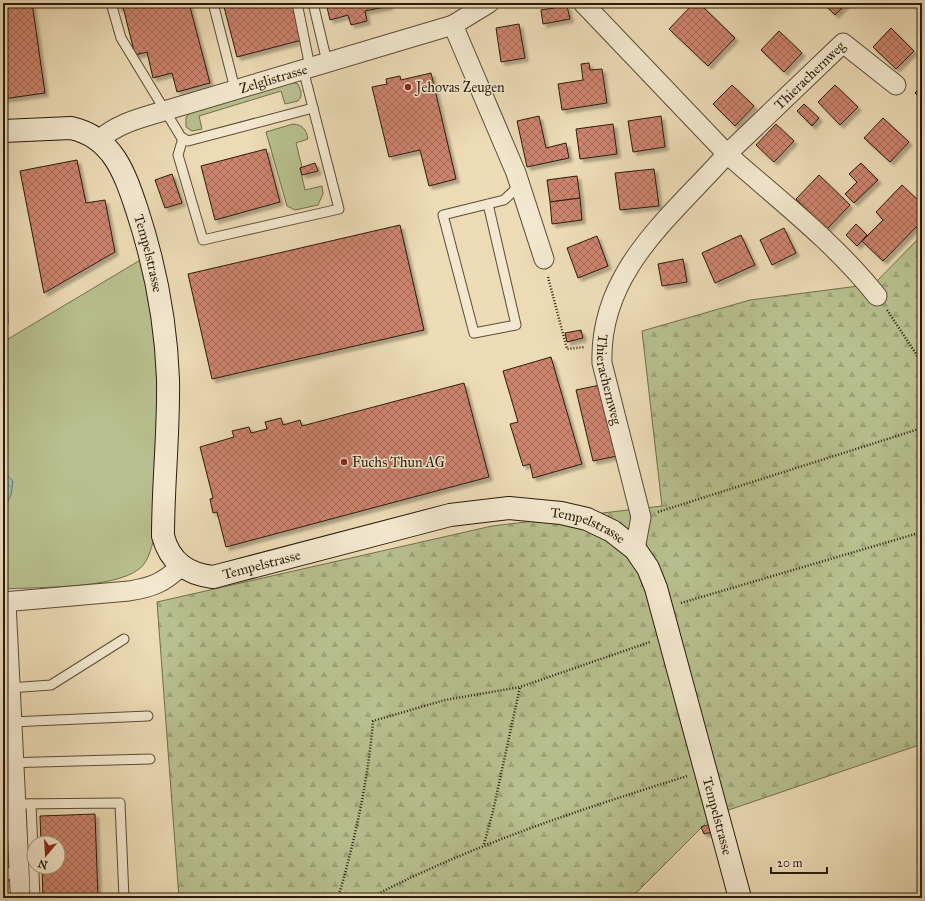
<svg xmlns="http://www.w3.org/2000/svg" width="925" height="901" viewBox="0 0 925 901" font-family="'IM FELL Great Primer',serif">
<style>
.green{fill:#b7c08e;stroke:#706e4c}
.forest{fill:url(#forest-firs);stroke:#706e4c}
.water{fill:url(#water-waves);stroke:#6c7b6d}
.building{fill:url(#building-cross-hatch);stroke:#281c0b;filter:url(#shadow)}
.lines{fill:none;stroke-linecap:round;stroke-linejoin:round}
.lane-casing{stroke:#594c36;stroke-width:11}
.street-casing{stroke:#594c36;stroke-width:21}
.secondary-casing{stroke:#281c0b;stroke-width:24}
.path{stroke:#281c0b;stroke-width:2.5;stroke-dasharray:1 2;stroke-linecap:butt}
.lane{stroke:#f3e8cf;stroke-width:9}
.street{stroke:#f3e8cf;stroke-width:19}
.secondary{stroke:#f3e8cf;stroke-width:22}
.poi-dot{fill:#8f2418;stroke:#f3e8cf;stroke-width:1.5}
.labels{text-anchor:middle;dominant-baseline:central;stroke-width:3;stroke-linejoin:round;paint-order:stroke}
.street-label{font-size:14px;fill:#281c0b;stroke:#f3e8cf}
.poi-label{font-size:14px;fill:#281c0b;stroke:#f3e8cf;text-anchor:start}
</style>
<defs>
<pattern id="forest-firs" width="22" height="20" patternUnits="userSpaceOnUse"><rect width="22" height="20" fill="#b7c08e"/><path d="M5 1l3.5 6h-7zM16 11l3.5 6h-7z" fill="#9da479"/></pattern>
<pattern id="water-waves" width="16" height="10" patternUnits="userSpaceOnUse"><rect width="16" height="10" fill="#99bbae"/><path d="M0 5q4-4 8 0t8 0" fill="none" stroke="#84a094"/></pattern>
<pattern id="building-cross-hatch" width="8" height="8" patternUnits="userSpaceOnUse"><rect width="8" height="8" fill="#cc846d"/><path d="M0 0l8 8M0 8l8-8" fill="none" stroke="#a66b58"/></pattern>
<filter id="shadow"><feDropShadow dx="3.5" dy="3.5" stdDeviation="1" flood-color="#0004"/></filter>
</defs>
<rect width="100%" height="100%" fill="#ecdbb5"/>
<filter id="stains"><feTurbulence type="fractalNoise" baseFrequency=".005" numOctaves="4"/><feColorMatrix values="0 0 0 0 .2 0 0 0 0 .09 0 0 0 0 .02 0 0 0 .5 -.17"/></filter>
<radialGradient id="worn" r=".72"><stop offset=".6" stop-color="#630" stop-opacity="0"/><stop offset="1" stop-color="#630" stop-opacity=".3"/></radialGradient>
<g class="green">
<polygon points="291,82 298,84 301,91 301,97 298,101 285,104 281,91 199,116 202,129 192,131 186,127 186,117 192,111"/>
<path d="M293,124C303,125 306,129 308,139L296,143L302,167L300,168L305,190L322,186L323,194L318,205L295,210L287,206L266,132Z"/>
<path d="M142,259L153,310L159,381L154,539C151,548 148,563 139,569C114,589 37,587 3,589V342Z"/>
</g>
<polygon class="forest" points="922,235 922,744 714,815 631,898 179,898 157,602 492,526 662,506 642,331 750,300 874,284"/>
<polygon class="water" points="3,471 13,481 11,495 3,512"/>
<g class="building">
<polygon points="3,3 32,3 45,93 3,99"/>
<polygon points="117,3 189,3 210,83 177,92 172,73 153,78 147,52 135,55 123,7 118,8"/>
<polygon points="223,3 292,3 302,40 237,57"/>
<polygon points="326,3 389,3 390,6 365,11 367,21 351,25 348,15 330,20"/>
<polygon points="694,3 699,3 735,38 708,66 669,29"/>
<polygon points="823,3 847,3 835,15"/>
<polygon points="567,6 570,19 543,24 541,10"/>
<polygon points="519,24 525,58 501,62 496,28"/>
<polygon points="891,28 914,51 896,69 873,47"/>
<polygon points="779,31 802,53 784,72 761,50"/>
<polygon points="589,63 590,70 602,69 607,103 562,110 558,84 583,80 581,64"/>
<polygon points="431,73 456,179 429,186 420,150 389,157 372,87 387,84 386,79 400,76 401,80"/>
<polygon points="732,85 754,106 735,126 713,104"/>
<polygon points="835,85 858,107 840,125 818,102"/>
<polygon points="922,85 922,100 915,93"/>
<polygon points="804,104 819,118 812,126 797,111"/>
<polygon points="539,116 546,148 566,143 569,158 527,167 517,121"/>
<polygon points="661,116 665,147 633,152 628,121"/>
<polygon points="883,118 909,142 890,162 864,138"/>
<polygon points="613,124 617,154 580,159 576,129"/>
<polygon points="776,124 794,141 774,162 756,145"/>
<polygon points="266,149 280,202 215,220 201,166"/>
<polygon points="77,160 86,203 105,200 115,252 44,293 20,171"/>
<polygon points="315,163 318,171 302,175 300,168"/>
<polygon points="861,163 878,180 854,203 845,194 857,182 849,174"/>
<polygon points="654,169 659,206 620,210 615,173"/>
<polygon points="172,174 182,203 165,208 155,180"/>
<polygon points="819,175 850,205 827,229 796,199"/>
<polygon points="577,176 580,198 550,202 547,180"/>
<polygon points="902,185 922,204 922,221 883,261 862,241 883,220 876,212"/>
<polygon points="580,198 582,220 552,224 550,202"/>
<polygon points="856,224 867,235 857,246 846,235"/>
<polygon points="400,225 424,330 212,379 188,274"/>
<polygon points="784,228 796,253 772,265 760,240"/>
<polygon points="741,235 755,265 715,283 702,253"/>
<polygon points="597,236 608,266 578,278 567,248"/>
<polygon points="683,259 687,282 662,286 658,264"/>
<polygon points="581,330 583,338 567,342 565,333"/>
<polygon points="551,357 582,464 533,478 530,464 523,466 510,424 518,422 503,371"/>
<polygon points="464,383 489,477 226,547 217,512 213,513 210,499 213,498 200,447 234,437 232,431 249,427 251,433 267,429 265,422 281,418 283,425 300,420 302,426"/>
<polygon points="600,385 617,456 593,461 576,390"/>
<polygon points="95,814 98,898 43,898 42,867 58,867 58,843 41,843 40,816"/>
<polygon points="710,824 712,832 704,834 701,827"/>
</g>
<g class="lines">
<g class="lane-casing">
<g id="lane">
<polyline points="111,3 121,38 181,137 188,141 313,108"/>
<polyline points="213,3 235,89"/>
<polyline points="297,3 310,67"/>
<polyline points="313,3 327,62"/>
<polyline points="183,138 178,155 203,240 339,209 303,69"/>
<polyline points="488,204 516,325 474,333 443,215 504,200 520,185"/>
<polyline points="3,313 3,323"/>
<polyline points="9,688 51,685 124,639"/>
<polyline points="11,722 148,716"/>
<polyline points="3,763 150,759"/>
<polyline points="16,804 120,803 124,898"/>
<polyline points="31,804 35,898"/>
<polyline points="3,878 19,866"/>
</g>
</g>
<g class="street-casing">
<g id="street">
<path id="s1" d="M583,3L727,154C671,217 599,271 602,363L641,517L635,549"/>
<polyline points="453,25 516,173 544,259"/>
<path id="s2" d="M99,140C118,123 141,118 164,111L453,25L489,3"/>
<path id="s3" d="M877,296C834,242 779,200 727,154L843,43L896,85"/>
<path d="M3,602L129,591C153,587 163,583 180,567"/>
<polyline points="6,602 20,890"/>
</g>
</g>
<g class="secondary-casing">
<g id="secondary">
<path id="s4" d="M3,131L71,128C113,137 125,174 137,210C155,265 166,322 168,379C169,432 163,484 163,536C170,562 187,574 213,577L450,515L509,508L561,513L587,519L612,531L635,549L648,568L656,588L740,898"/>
</g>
</g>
<g class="path">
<polyline points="548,277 567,349 585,347"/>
<polyline points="887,310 922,363"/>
<polyline points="658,512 922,428"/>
<polyline points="681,603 922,532"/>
<polyline points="484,844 493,811 520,687"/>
<path d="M338,898C355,840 368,781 373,721L445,700L520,687L650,642"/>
<path d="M370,898C471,845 579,810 687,776"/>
</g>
<use href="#lane" class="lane"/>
<use href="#street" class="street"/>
<use href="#secondary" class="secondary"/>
</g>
<g class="poi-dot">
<circle cx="408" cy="87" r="4"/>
<circle cx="344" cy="462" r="4"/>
</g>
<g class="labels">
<g class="street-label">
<text stroke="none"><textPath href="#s2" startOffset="186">Zelglistrasse</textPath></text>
<text stroke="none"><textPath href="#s3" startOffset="321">Thierachernweg</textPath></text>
<text stroke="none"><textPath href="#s4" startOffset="224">Tempelstrasse</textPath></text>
<text stroke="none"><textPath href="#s1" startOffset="477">Thierachernweg</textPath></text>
<text stroke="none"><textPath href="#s4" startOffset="964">Tempelstrasse</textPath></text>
<text stroke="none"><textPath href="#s4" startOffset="628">Tempelstrasse</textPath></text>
<text stroke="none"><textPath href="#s4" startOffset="1299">Tempelstrasse</textPath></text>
</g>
<g class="poi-label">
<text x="416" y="87">Jehovas Zeugen</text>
<text x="352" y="462">Fuchs Thun AG</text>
</g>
</g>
<rect width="925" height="901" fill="none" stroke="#ecdbb5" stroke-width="16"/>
<rect x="4" y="4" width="917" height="893" fill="none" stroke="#281c0b" stroke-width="2"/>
<rect x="8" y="8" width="909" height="885" fill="none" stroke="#281c0b"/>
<g transform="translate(46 855) rotate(198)"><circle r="19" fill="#f3e8cf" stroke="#a29681"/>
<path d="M0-3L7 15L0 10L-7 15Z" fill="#8f2418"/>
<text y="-6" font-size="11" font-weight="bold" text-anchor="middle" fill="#281c0b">N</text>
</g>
<path d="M771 867v6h56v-6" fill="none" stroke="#281c0b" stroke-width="2"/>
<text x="777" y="867" font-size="12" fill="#281c0b" stroke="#f3e8cf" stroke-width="3" paint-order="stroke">20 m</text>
<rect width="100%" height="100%" filter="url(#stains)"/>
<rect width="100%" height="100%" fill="url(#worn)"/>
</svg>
